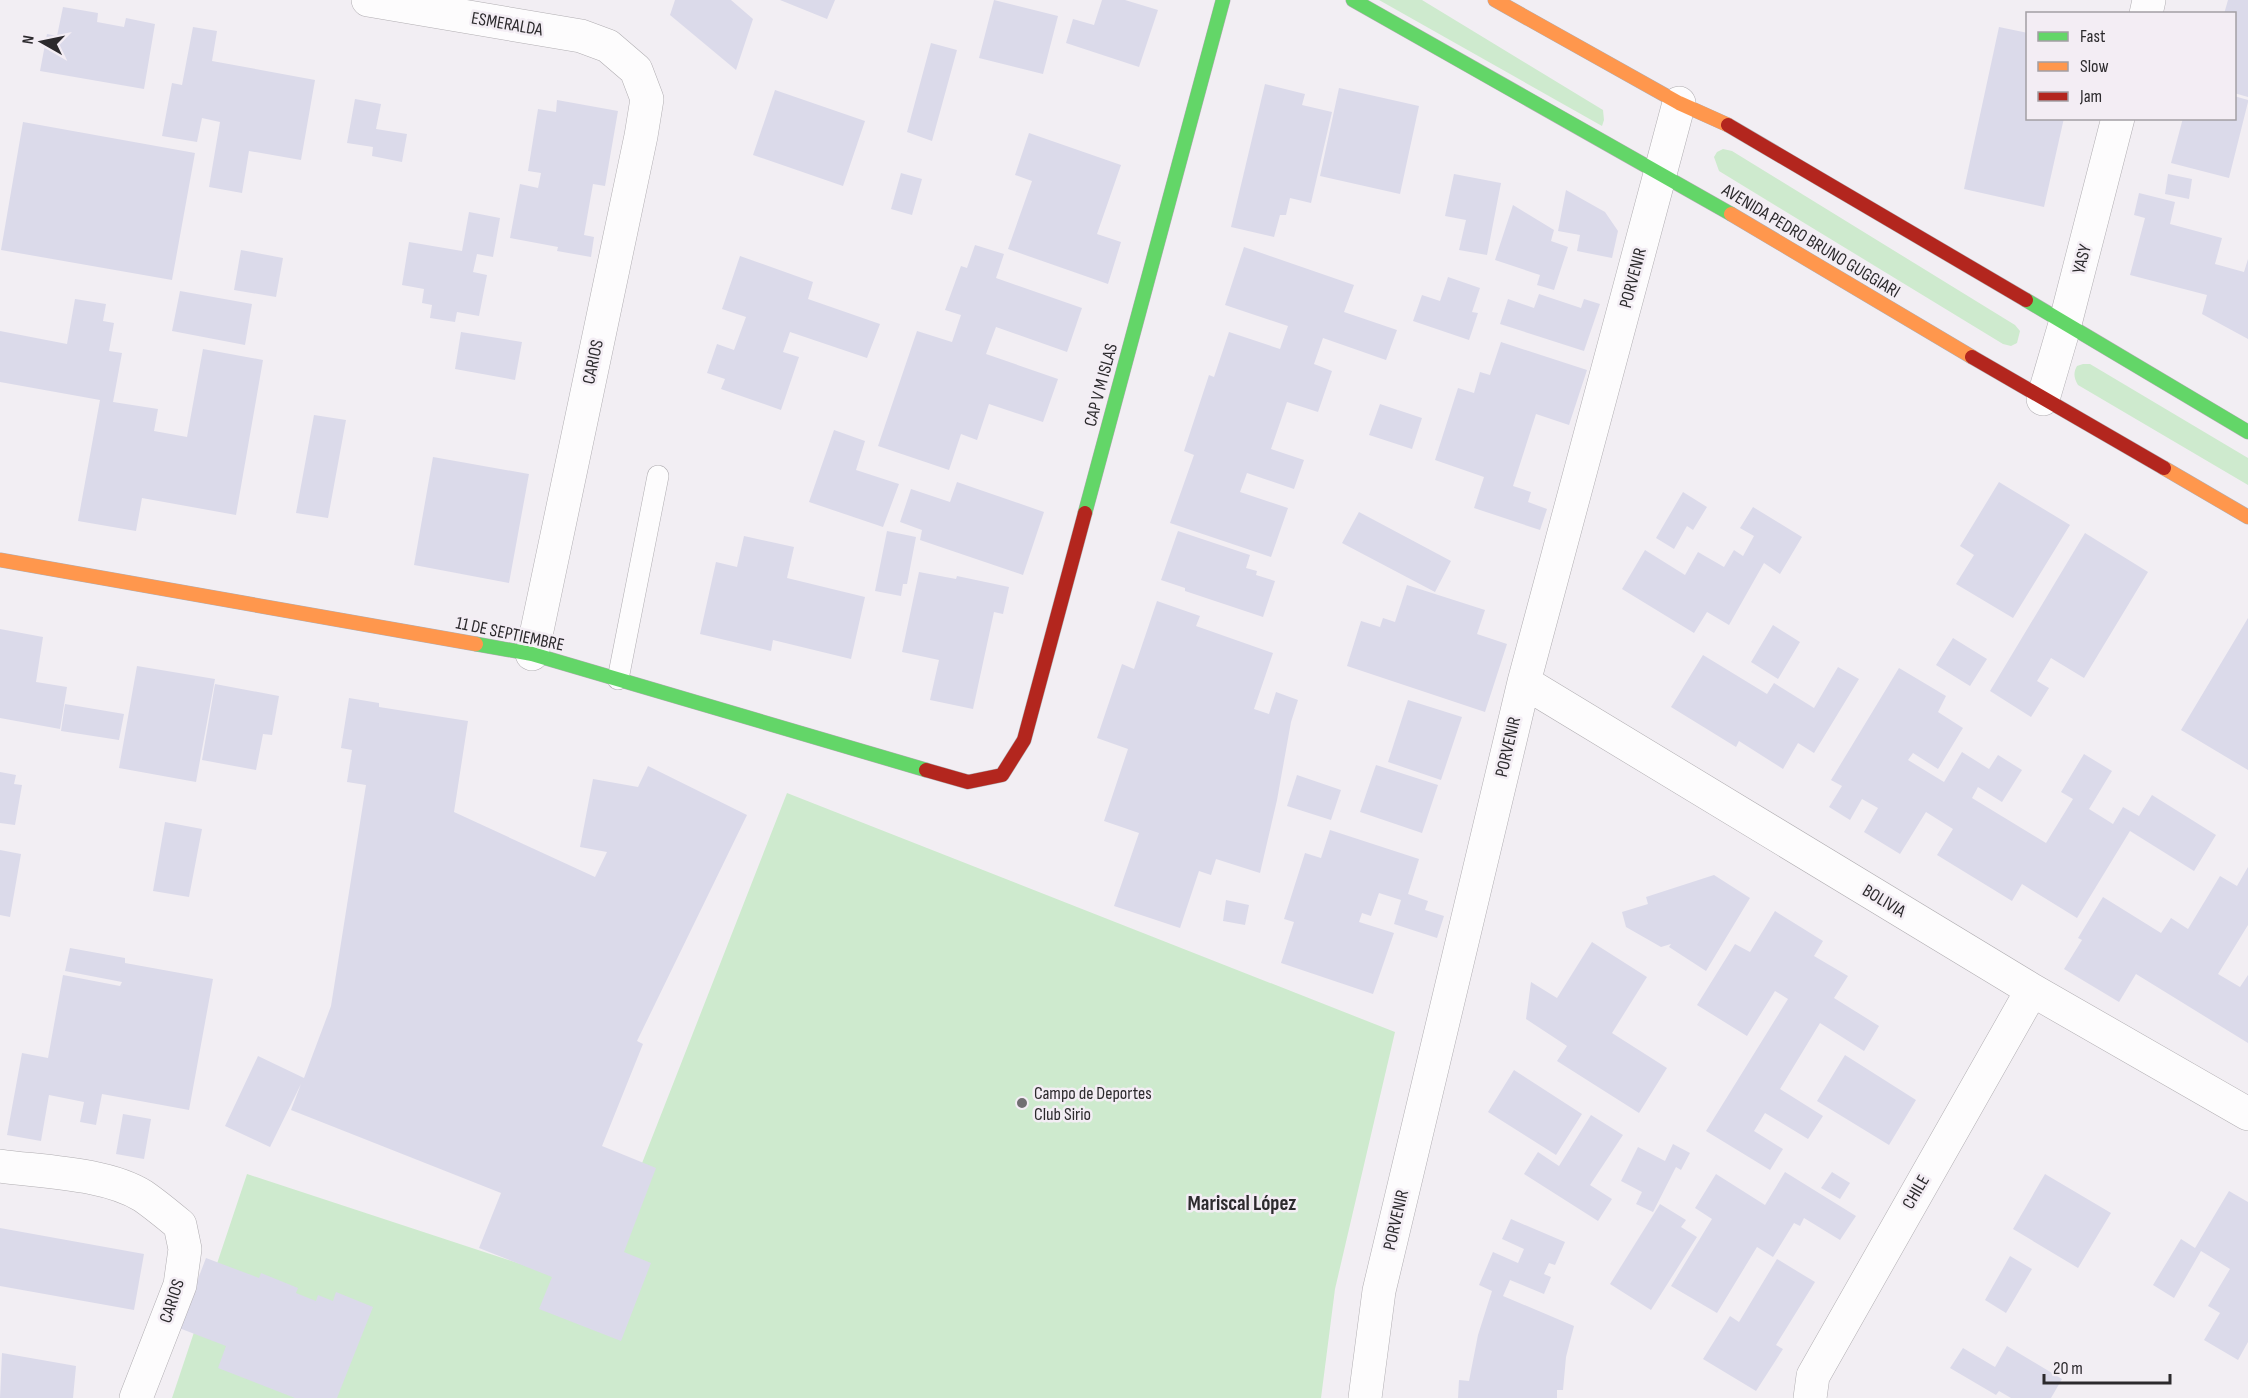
<svg xmlns="http://www.w3.org/2000/svg" width="2248" height="1398" font-family="'Sofia Sans Condensed',sans-serif">
	<style>
		.green { fill: #ceeace }
		.building { fill: #dbdaea }
		.lines { fill: none; stroke-linecap: round; stroke-linejoin: round }
		.lane-casing { stroke: #b1aeb2; stroke-width: 22 }
		.street-casing { stroke: #b1aeb2; stroke-width: 34 }
		.fast-casing { stroke: #b1aeb2; stroke-width: 15 }
		.slow-casing { stroke: #b1aeb2; stroke-width: 15 }
		.jam-casing { stroke: #b1aeb2; stroke-width: 15 }
		.lane { stroke: #fdfcfd; stroke-width: 21 }
		.street { stroke: #fdfcfd; stroke-width: 33 }
		.fast { stroke: #63d668; stroke-width: 14 }
		.slow { stroke: #ff974d; stroke-width: 14 }
		.jam { stroke: #b3261e; stroke-width: 14 }
		.poi-dot { fill: #716f72; stroke: #f3edf4; stroke-width: 2 }
		.labels { text-anchor: middle; dominant-baseline: central; stroke-width: 5; stroke-linejoin: round; paint-order: stroke }
		.street-label { font-size: 18px; fill: #2c2a2d; stroke: #f3edf4 }
		.poi-label { font-size: 18px; fill: #2c2a2d; stroke: #f3edf4; text-anchor: start }
		.quarter-label { font-size: 21px; font-weight: bold; fill: #2c2a2d; stroke: #f3edf4 }
	</style>
	<rect width="100%" height="100%" fill="#f2eef3"/>
	<!-- green -->
	<path class="green" d="M 1379,0 L 1422,0 L 1603,110 L 1604,120 L 1602,126 Z
		M 1723,149 L 1732,151 L 2015,325 L 2020,331 L 2017,343 L 2011,346 L 2003,344 L 1719,171 L 1714,157 L 1717,152 Z
		M 2083,364 L 2090,364 L 2248,458 L 2248,485 L 2078,385 C 2074,378 2073,373 2077,366 Z
		M 787,793 L 1395,1032 L 1335,1289 L 1321,1398 L 172,1398 L 247,1174 L 536,1269 L 608,1250 Z"/>
	<!-- building -->
	<path class="building" d="M 675,0 L 731,0 L 753,19 L 736,70 L 670,15 Z
		M 780,0 L 835,0 L 827,19 Z
		M 994,0 L 1058,16 L 1043,74 L 979,58 Z
		M 1102,0 L 1125,0 L 1158,10 L 1139,67 L 1066,43 L 1073,19 L 1094,25 Z
		M 2228,0 L 2248,0 L 2248,97 L 2234,93 L 2234,14 L 2224,14 Z
		M 63,7 L 98,13 L 97,22 L 124,27 L 126,18 L 155,24 L 144,89 L 40,71 L 47,34 L 57,36 Z
		M 193,27 L 217,31 L 212,61 L 315,80 L 301,160 L 249,151 L 242,193 L 209,187 L 220,122 L 202,118 L 197,142 L 162,136 L 172,83 L 182,85 Z
		M 1999,27 L 2028,33 L 2028,118 L 2064,118 L 2044,207 L 1964,189 Z
		M 931,43 L 957,50 L 932,141 L 907,132 Z
		M 1265,84 L 1305,94 L 1302,105 L 1332,112 L 1311,203 L 1290,198 L 1286,215 L 1280,215 L 1274,237 L 1231,227 Z
		M 1339,88 L 1419,106 L 1400,194 L 1320,176 Z
		M 775,90 L 865,121 L 843,186 L 753,155 Z
		M 2234,96 L 2248,100 L 2248,102 L 2229,178 L 2171,163 L 2183,118 L 2234,118 Z
		M 355,99 L 381,104 L 376,129 L 407,134 L 402,162 L 372,156 L 373,147 L 347,143 Z
		M 557,100 L 618,111 L 605,186 L 593,184 L 584,235 L 594,237 L 591,257 L 557,251 L 558,247 L 510,238 L 520,184 L 538,188 L 541,173 L 528,171 L 538,109 L 556,112 Z
		M 23,122 L 195,153 L 172,280 L 1,250 Z
		M 1029,133 L 1121,165 L 1097,234 L 1121,242 L 1108,284 L 1008,249 L 1032,181 L 1015,175 Z
		M 901,173 L 922,179 L 912,215 L 891,209 Z
		M 1454,174 L 1501,183 L 1487,255 L 1459,250 L 1466,220 L 1445,216 Z
		M 2168,174 L 2192,179 L 2189,199 L 2165,194 Z
		M 1566,190 L 1605,212 L 1618,231 L 1612,258 L 1577,251 L 1580,235 L 1558,231 Z
		M 2139,193 L 2175,202 L 2170,224 L 2222,238 L 2215,264 L 2244,272 L 2248,259 L 2248,339 L 2202,314 L 2207,295 L 2130,275 L 2145,218 L 2134,215 Z
		M 1513,205 L 1554,230 L 1551,241 L 1568,247 L 1554,290 L 1537,285 L 1540,275 L 1495,260 Z
		M 469,212 L 500,218 L 493,257 L 477,254 L 473,272 L 487,275 L 479,316 L 457,312 L 455,322 L 430,318 L 432,305 L 422,303 L 424,289 L 402,285 L 409,242 L 462,251 Z
		M 975,245 L 1004,254 L 996,278 L 1082,308 L 1067,352 L 996,327 L 986,354 L 1058,379 L 1043,422 L 989,404 L 977,440 L 961,434 L 949,470 L 878,446 L 917,331 L 952,342 L 961,315 L 945,310 L 961,266 L 967,268 Z
		M 1244,247 L 1354,285 L 1344,312 L 1397,330 L 1386,360 L 1323,338 L 1314,364 L 1332,371 L 1318,412 L 1287,402 L 1271,449 L 1304,460 L 1294,489 L 1247,473 L 1240,492 L 1288,508 L 1271,557 L 1170,523 L 1194,455 L 1184,451 L 1209,375 L 1214,377 L 1229,332 L 1280,349 L 1288,326 L 1225,305 Z
		M 241,250 L 283,258 L 276,297 L 234,290 Z
		M 740,256 L 813,282 L 808,299 L 880,324 L 867,358 L 790,332 L 783,352 L 799,357 L 781,410 L 721,389 L 725,379 L 707,373 L 717,344 L 734,350 L 746,317 L 722,309 Z
		M 1448,277 L 1480,288 L 1472,312 L 1478,313 L 1469,340 L 1413,321 L 1422,295 L 1440,301 Z
		M 180,291 L 252,304 L 245,345 L 172,331 Z
		M 1539,294 L 1581,308 L 1584,299 L 1600,304 L 1584,351 L 1500,324 L 1508,299 L 1534,308 Z
		M 75,299 L 106,304 L 103,321 L 114,323 L 109,351 L 122,353 L 113,402 L 158,409 L 154,431 L 187,437 L 203,349 L 263,360 L 236,515 L 142,498 L 136,531 L 78,521 L 100,400 L 0,382 L 0,331 L 67,344 Z
		M 461,332 L 522,342 L 515,380 L 455,369 Z
		M 1501,342 L 1587,370 L 1569,425 L 1536,414 L 1513,486 L 1531,492 L 1528,502 L 1547,509 L 1540,530 L 1474,508 L 1484,477 L 1435,460 L 1458,388 L 1474,393 L 1480,372 L 1490,375 Z
		M 1380,404 L 1422,418 L 1412,449 L 1369,435 Z
		M 314,415 L 346,420 L 328,518 L 296,513 Z
		M 834,430 L 865,441 L 856,470 L 899,484 L 883,527 L 809,502 Z
		M 433,457 L 529,474 L 509,583 L 414,565 Z
		M 957,482 L 1044,512 L 1023,575 L 920,540 L 922,530 L 900,522 L 911,489 L 950,502 Z
		M 1999,482 L 2070,525 L 2013,618 L 1956,584 L 1974,555 L 1960,546 Z
		M 1683,492 L 1707,507 L 1693,530 L 1687,526 L 1674,549 L 1656,538 Z
		M 1753,507 L 1802,537 L 1780,574 L 1764,563 L 1729,625 L 1707,612 L 1694,633 L 1622,589 L 1645,550 L 1685,575 L 1698,552 L 1724,567 L 1734,550 L 1743,556 L 1754,536 L 1740,528 Z
		M 1359,512 L 1451,561 L 1435,592 L 1342,543 Z
		M 887,531 L 916,537 L 907,584 L 903,584 L 901,596 L 875,591 Z
		M 1178,531 L 1250,555 L 1246,568 L 1257,571 L 1256,575 L 1275,581 L 1263,617 L 1185,591 L 1185,588 L 1161,580 Z
		M 2085,533 L 2148,572 L 2084,678 L 2051,658 L 2037,681 L 2049,688 L 2031,717 L 1990,691 Z
		M 744,536 L 794,547 L 787,578 L 865,597 L 851,659 L 773,640 L 771,651 L 700,634 L 716,562 L 737,567 Z
		M 919,572 L 956,579 L 957,576 L 1009,587 L 1003,614 L 994,612 L 973,709 L 930,700 L 939,660 L 902,652 Z
		M 1407,585 L 1485,610 L 1477,634 L 1507,644 L 1485,712 L 1347,666 L 1361,621 L 1380,627 L 1383,618 L 1395,622 Z
		M 1157,601 L 1200,616 L 1196,626 L 1273,653 L 1254,709 L 1269,714 L 1276,692 L 1298,700 L 1291,722 L 1277,800 L 1260,873 L 1216,859 L 1211,875 L 1199,871 L 1180,928 L 1114,906 L 1139,833 L 1104,821 L 1128,749 L 1097,738 L 1122,664 L 1134,669 Z
		M 2248,618 L 2248,770 L 2181,730 Z
		M 1773,625 L 1800,642 L 1778,679 L 1751,662 Z
		M 0,629 L 43,637 L 36,682 L 67,687 L 60,729 L 0,718 Z
		M 1953,638 L 1987,659 L 1970,686 L 1936,665 Z
		M 1703,655 L 1767,694 L 1774,683 L 1814,708 L 1838,667 L 1859,679 L 1814,753 L 1798,743 L 1783,769 L 1739,741 L 1736,747 L 1671,707 Z
		M 137,666 L 215,679 L 196,782 L 119,768 Z
		M 1899,668 L 1946,696 L 1938,712 L 1963,728 L 1938,769 L 1913,753 L 1908,760 L 1944,782 L 1962,752 L 1989,769 L 1998,755 L 2022,770 L 2002,802 L 1978,787 L 1972,798 L 2046,843 L 2073,799 L 2061,792 L 2084,754 L 2112,771 L 2089,809 L 2113,824 L 2123,807 L 2139,816 L 2152,795 L 2216,835 L 2194,871 L 2130,831 L 2077,918 L 2022,884 L 2012,901 L 1937,855 L 1953,829 L 1926,812 L 1900,854 L 1864,832 L 1878,808 L 1862,799 L 1850,820 L 1829,807 L 1842,786 L 1831,780 Z
		M 215,684 L 279,696 L 272,735 L 263,734 L 256,770 L 202,760 Z
		M 349,698 L 379,703 L 379,707 L 468,721 L 454,812 L 595,877 L 607,852 L 580,847 L 593,779 L 638,787 L 648,766 L 747,815 L 637,1041 L 643,1044 L 602,1146 L 656,1168 L 624,1252 L 651,1263 L 621,1341 L 539,1309 L 552,1277 L 479,1248 L 501,1193 L 291,1110 L 301,1084 L 270,1147 L 225,1126 L 258,1056 L 304,1078 L 331,1006 L 366,785 L 347,782 L 352,750 L 341,748 Z
		M 1408,700 L 1462,717 L 1441,780 L 1388,762 Z
		M 65,704 L 124,714 L 119,740 L 61,731 Z
		M 1376,765 L 1438,785 L 1422,833 L 1360,812 Z
		M 0,772 L 16,775 L 14,784 L 22,785 L 15,825 L 0,823 Z
		M 1297,775 L 1341,790 L 1331,820 L 1287,806 Z
		M 165,822 L 202,829 L 189,897 L 153,891 Z
		M 1330,830 L 1419,859 L 1408,894 L 1428,901 L 1425,910 L 1444,916 L 1437,938 L 1394,924 L 1401,900 L 1379,893 L 1371,916 L 1362,913 L 1359,922 L 1394,933 L 1373,994 L 1281,963 L 1294,922 L 1284,919 L 1305,853 L 1321,858 Z
		M 0,850 L 21,854 L 10,917 L 0,915 Z
		M 2248,867 L 2248,925 L 2218,974 L 2240,987 L 2248,975 L 2248,1043 L 2136,974 L 2119,1002 L 2064,969 L 2082,940 L 2078,938 L 2103,897 L 2161,933 L 2171,918 L 2188,929 L 2220,876 L 2237,886 Z
		M 1714,875 L 1750,898 L 1706,971 L 1669,947 L 1671,944 L 1661,947 L 1626,927 L 1622,912 L 1648,904 L 1646,897 Z
		M 1226,900 L 1249,905 L 1245,925 L 1223,921 Z
		M 1775,911 L 1823,941 L 1814,956 L 1848,976 L 1834,998 L 1879,1026 L 1864,1051 L 1820,1023 L 1780,1089 L 1823,1116 L 1808,1139 L 1765,1113 L 1754,1131 L 1783,1149 L 1770,1170 L 1706,1131 L 1788,999 L 1775,991 L 1747,1036 L 1697,1005 L 1735,944 L 1750,952 Z
		M 1592,942 L 1647,977 L 1612,1033 L 1667,1068 L 1639,1113 L 1557,1061 L 1567,1046 L 1526,1019 L 1531,982 L 1557,998 Z
		M 70,948 L 125,958 L 125,963 L 213,979 L 189,1110 L 102,1094 L 96,1125 L 80,1122 L 84,1102 L 49,1095 L 41,1141 L 7,1135 L 22,1053 L 48,1058 L 63,975 L 120,986 L 122,982 L 65,971 Z
		M 1845,1055 L 1916,1100 L 1889,1145 L 1817,1101 Z
		M 1514,1070 L 1582,1114 L 1556,1155 L 1488,1112 Z
		M 123,1114 L 151,1119 L 144,1159 L 116,1154 Z
		M 1591,1115 L 1623,1135 L 1590,1185 L 1612,1199 L 1598,1221 L 1524,1174 L 1538,1152 L 1559,1166 Z
		M 1673,1144 L 1690,1153 L 1681,1170 L 1676,1167 L 1653,1212 L 1636,1204 L 1642,1192 L 1621,1181 L 1638,1147 L 1665,1161 Z
		M 1785,1172 L 1856,1216 L 1840,1240 L 1804,1218 L 1800,1226 L 1794,1223 L 1773,1257 L 1757,1247 L 1717,1313 L 1671,1286 L 1712,1219 L 1695,1208 L 1716,1174 L 1765,1205 Z
		M 1832,1172 L 1850,1183 L 1840,1199 L 1821,1188 Z
		M 2045,1174 L 2111,1213 L 2078,1268 L 2013,1229 Z
		M 2229,1191 L 2248,1202 L 2248,1342 L 2238,1360 L 2204,1340 L 2220,1313 L 2208,1306 L 2230,1269 L 2201,1251 L 2174,1298 L 2153,1285 L 2181,1239 L 2195,1248 Z
		M 1660,1204 L 1686,1220 L 1681,1227 L 1697,1237 L 1651,1310 L 1610,1284 Z
		M 1511,1219 L 1565,1242 L 1555,1265 L 1549,1263 L 1544,1274 L 1551,1277 L 1544,1294 L 1510,1280 L 1503,1296 L 1574,1326 L 1566,1357 L 1563,1390 L 1557,1390 L 1557,1398 L 1458,1398 L 1459,1380 L 1469,1381 L 1478,1335 L 1492,1291 L 1479,1285 L 1493,1252 L 1518,1263 L 1524,1249 L 1502,1239 Z
		M 0,1228 L 144,1254 L 134,1310 L 0,1286 Z
		M 2010,1256 L 2032,1269 L 2006,1313 L 1985,1300 Z
		M 206,1258 L 259,1278 L 261,1273 L 298,1288 L 296,1293 L 316,1301 L 318,1295 L 333,1301 L 336,1292 L 373,1307 L 337,1398 L 295,1398 L 218,1368 L 226,1346 L 179,1328 Z
		M 1777,1259 L 1815,1282 L 1776,1345 L 1783,1349 L 1756,1391 L 1703,1359 L 1730,1316 L 1739,1322 Z
		M 2007,1346 L 2062,1379 L 2051,1398 L 2011,1398 L 1999,1391 L 1996,1395 L 1950,1368 L 1963,1348 L 1995,1367 Z
		M 2,1353 L 76,1366 L 73,1398 L 0,1398 Z"/>
	<g class="lines">
		<!-- lane casing -->
		<g class="lane-casing">
			<path id="lane" d="M 618,679 L 658,476"/>
		</g>
		<!-- street casing -->
		<g class="street-casing">
			<path id="street" d="M 368,0 L 581,36 L 608,46 L 636,70 L 647,99 L 641,136 L 532,654
				M 2146,14 L 2149,0
				M 2043,399 L 2065,324 L 2118,118
				M 1524,682 L 2032,990 L 2248,1114
				M 0,1166 C 44,1172 106,1173 143,1196 C 156,1205 168,1215 180,1225 L 185,1249 L 180,1285 L 136,1398
				M 1365,1398 L 1379,1291 L 1524,682 L 1679,103
				M 1810,1398 L 1813,1376 L 2032,990"/>
		</g>
		<!-- fast casing -->
		<g class="fast-casing">
			<path id="fast" d="M 1353,0 L 1731,214
				M 2026,300 L 2248,432
				M 1085,513 L 1223,0
				M 476,644 L 532,654 L 926,770"/>
		</g>
		<!-- slow casing -->
		<g class="slow-casing">
			<path id="slow" d="M 1495,0 L 1679,103 L 1728,125
				M 1731,214 L 1972,357
				M 2164,468 L 2248,517
				M 0,560 L 476,644"/>
		</g>
		<!-- jam casing -->
		<g class="jam-casing">
			<path id="jam" d="M 1728,125 L 2026,300
				M 1972,357 L 2164,468
				M 926,770 L 968,782 L 1002,775 L 1024,740 L 1085,513"/>
		</g>
		<!-- lane -->
		<use href="#lane" class="lane"/>
		<!-- street -->
		<use href="#street" class="street"/>
		<!-- fast -->
		<use href="#fast" class="fast"/>
		<!-- slow -->
		<use href="#slow" class="slow"/>
		<!-- jam -->
		<use href="#jam" class="jam"/>
	</g>
	<!-- markers -->
	<circle class="poi-dot" cx="1022" cy="1103" r="6"/>
	<g class="labels">
		<!-- street labels -->
		<g class="street-label">
			<text transform="translate(507 24) rotate(10)">ESMERALDA</text>
			<text transform="translate(1811 241) rotate(31)">AVENIDA PEDRO BRUNO GUGGIARI</text>
			<text transform="translate(2082 259) rotate(-75)">YASY</text>
			<text transform="translate(1633 278) rotate(-75)">PORVENIR</text>
			<text transform="translate(593 362) rotate(-78)">CARIOS</text>
			<text transform="translate(1101 385) rotate(-75)">CAP V M ISLAS</text>
			<text transform="translate(510 634) rotate(12)">11 DE SEPTIEMBRE</text>
			<text transform="translate(1508 747) rotate(-77)">PORVENIR</text>
			<text transform="translate(1884 901) rotate(31)">BOLIVIA</text>
			<text transform="translate(1916 1192) rotate(-60)">CHILE</text>
			<text transform="translate(1396 1220) rotate(-77)">PORVENIR</text>
			<text transform="translate(172 1301) rotate(-72)">CARIOS</text>
		</g>
		<!-- poi labels -->
		<g class="poi-label">
			<text x="1034" y="1093">Campo de Deportes<tspan x="1034" dy="21">Club Sirio</tspan></text>
		</g>
		<!-- quarter labels -->
		<g class="quarter-label">
			<text x="1242" y="1203">Mariscal López</text>
		</g>
	</g>
	<!-- legend -->
	<rect x="2026" y="12" width="210" height="108" fill="#f3edf4" stroke="#a39fa4" stroke-width="1.5"/>
	<rect x="2038" y="32" width="30" height="9" fill="#63d668" stroke="#a39fa4" stroke-width="1.5"/>
	<text x="2080" y="42" font-size="18" fill="#2c2a2d">Fast</text>
	<rect x="2038" y="62" width="30" height="9" fill="#ff974d" stroke="#a39fa4" stroke-width="1.5"/>
	<text x="2080" y="72" font-size="18" fill="#2c2a2d">Slow</text>
	<rect x="2038" y="92" width="30" height="9" fill="#b3261e" stroke="#a39fa4" stroke-width="1.5"/>
	<text x="2080" y="102" font-size="18" fill="#2c2a2d">Jam</text>
	<!-- north arrow -->
	<g transform="translate(42 42) rotate(279)" stroke="#f3edf4" stroke-width="4.5" paint-order="stroke">
	<path d="M0-4.5L10 22L0 15L-10 22Z" fill="#2c2a2d"/>
	<text y="-9" font-size="16" font-weight="bold" text-anchor="middle" fill="#2c2a2d">N</text>
	</g>
	<!-- scale -->
	<path d="M2044 1374v9h126v-9" fill="none" stroke="#2c2a2d" stroke-width="3"/>
	<text x="2053" y="1374" font-size="18" fill="#2c2a2d" stroke="#f3edf4" stroke-width="4.5" paint-order="stroke">20 m</text>
</svg>
